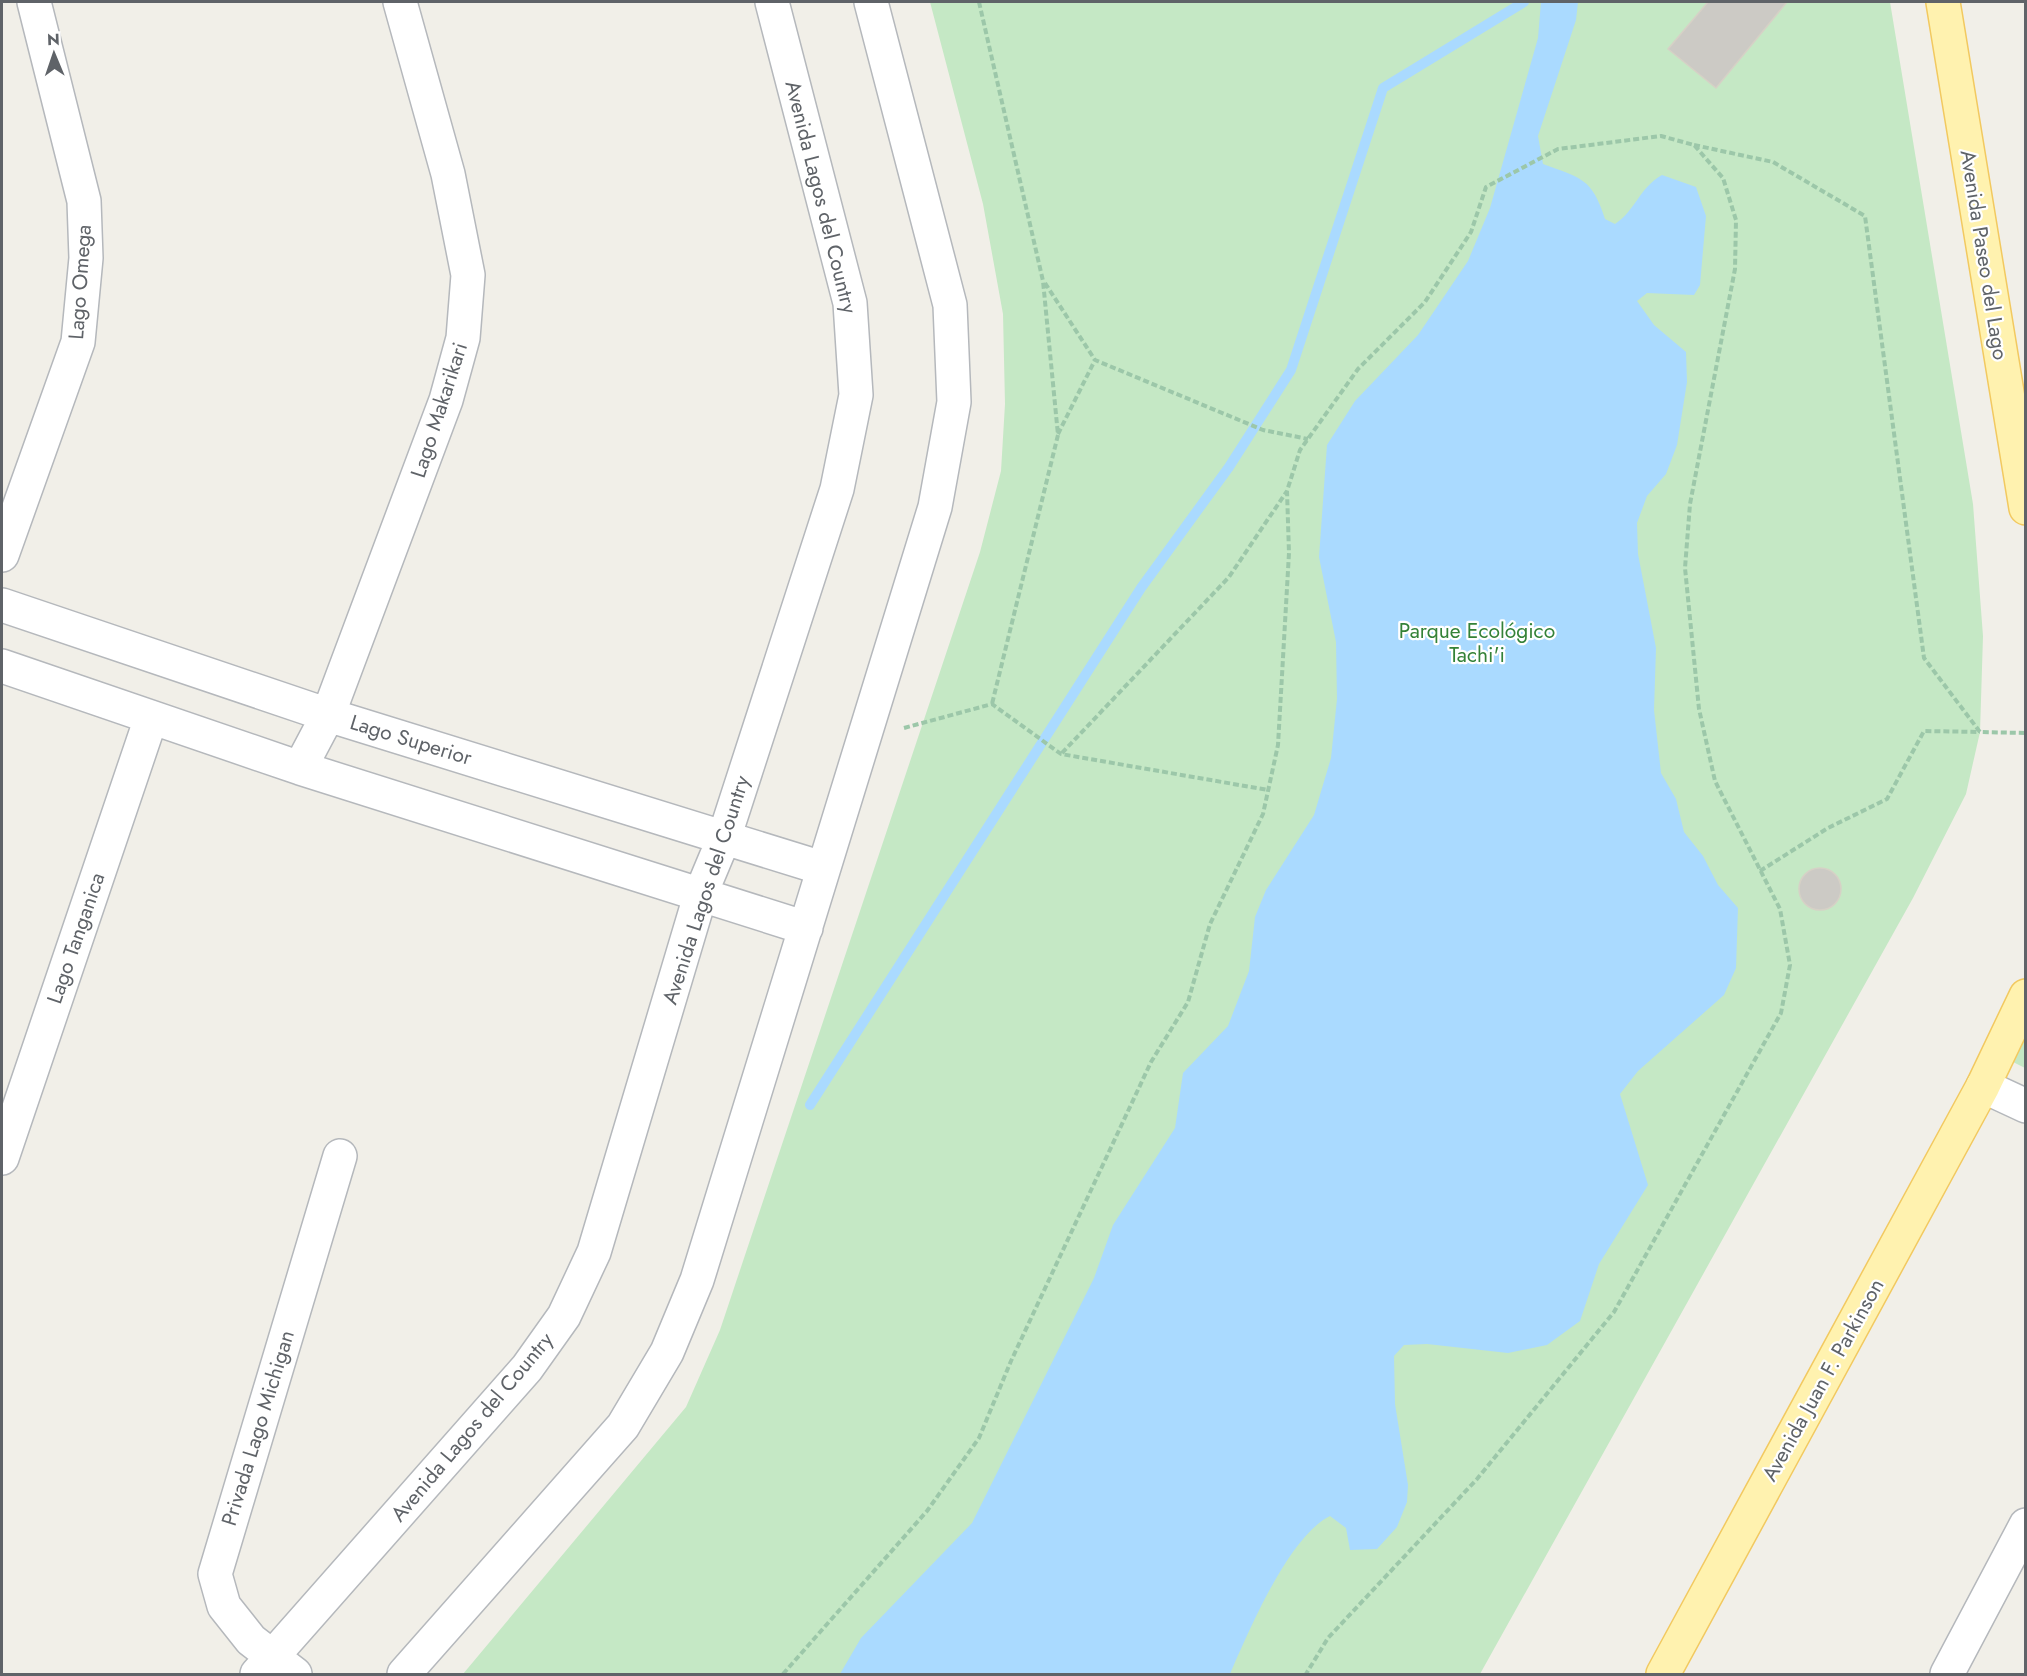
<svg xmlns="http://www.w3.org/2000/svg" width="2027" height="1676" font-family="Jost,sans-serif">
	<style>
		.green { fill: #c5e8c5 }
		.water { fill: #aadaff }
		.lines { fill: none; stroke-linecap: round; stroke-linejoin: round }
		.stream { stroke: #aadaff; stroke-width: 10 }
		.building { fill: #cccac5; stroke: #d6d1c6; stroke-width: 1.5 }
		.minor-casing { stroke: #b5b8bc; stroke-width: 36 }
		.major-casing { stroke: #f2c960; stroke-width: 36 }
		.path { stroke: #9cc7a9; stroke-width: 4; stroke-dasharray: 6 3; stroke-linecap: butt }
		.minor { stroke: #fff; stroke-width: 33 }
		.major { stroke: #fff2af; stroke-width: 33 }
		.labels { text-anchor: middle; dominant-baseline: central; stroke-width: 4.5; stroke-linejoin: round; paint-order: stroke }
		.street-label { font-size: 21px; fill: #5f6368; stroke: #fff }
		.park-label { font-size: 21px; fill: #348238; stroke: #fff }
	</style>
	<rect width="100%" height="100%" fill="#f1efe8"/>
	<!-- green -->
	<path class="green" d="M 930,2 L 1890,2 L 1973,504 L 1983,636 L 1980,732 L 1966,794 L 1913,898 L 1480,1674 L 463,1674 L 686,1407 L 720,1330 L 980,552 L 1001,471 L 1005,404 L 1003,314 L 983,204 Z
		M 2025,1026 L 2025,1068 L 2007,1059 Z"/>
	<!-- water -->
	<path class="water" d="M 1541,2 L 1578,2 L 1576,20 L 1538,136 L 1543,164 C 1581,178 1592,178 1605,219 L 1615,224 C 1636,210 1639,188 1662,175 L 1696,187 L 1706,216 L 1700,285 L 1694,295 L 1647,293 L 1637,301 L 1654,325 L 1686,352 L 1687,382 L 1677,445 L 1666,474 L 1647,496 L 1637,523 L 1638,554 L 1656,648 L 1654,710 L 1661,773 L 1676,799 L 1684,832 L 1703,856 L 1718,885 L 1738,908 L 1736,968 L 1724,995 L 1638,1071 L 1620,1094 L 1648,1185 L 1599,1264 L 1580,1321 L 1547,1345 L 1508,1353 L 1427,1344 L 1404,1345 L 1394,1356 L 1395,1404 L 1408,1485 L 1407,1502 L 1397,1527 L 1377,1549 L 1350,1550 L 1346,1528 L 1330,1516 C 1288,1537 1249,1631 1230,1674 L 840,1674 L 861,1638 L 972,1523 L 1094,1278 L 1113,1225 L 1175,1128 L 1183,1073 L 1228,1026 L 1249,971 L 1255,917 L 1266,890 L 1314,815 L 1331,758 L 1337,699 L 1336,642 L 1319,557 L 1327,445 L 1355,401 L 1418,335 L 1468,261 L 1490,208 L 1538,38 Z"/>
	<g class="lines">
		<!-- stream -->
		<path class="stream" d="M 810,1105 L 1141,588 L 1229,467 L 1291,370 L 1383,88 L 1524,2"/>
	</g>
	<!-- building -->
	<path class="building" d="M 1708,2 L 1787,2 L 1716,88 L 1668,49 Z
		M1799 889a21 21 0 1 1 42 0a21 21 0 1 1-42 0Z"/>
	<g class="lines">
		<!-- minor casing -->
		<g class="minor-casing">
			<path id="minor" d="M 2,555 L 78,342 L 86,258 L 84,201 L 34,2
				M 2,605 L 328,715 L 822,868
				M 2,666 L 300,768 L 806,928
				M 300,768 L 328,715 L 446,400 L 463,338 L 468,275 L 448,174 L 400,2
				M 1983,1086 L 2026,1106
				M 2,1158 L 151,718
				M 257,1674 L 527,1368 L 564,1316 L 594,1252 L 701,893 L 724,838 L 837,489 L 856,395 L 850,303 L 772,2
				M 295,1674 L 251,1640 L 224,1606 L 215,1574 L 340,1156
				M 404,1674 L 623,1426 L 667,1352 L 697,1280 L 935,507 L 954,402 L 950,305 L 871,2
				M 1947,1674 L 2026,1525"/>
		</g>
		<!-- major casing -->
		<g class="major-casing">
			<path id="major" d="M 1943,2 L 2026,508
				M 1663,1674 L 1983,1086 L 2026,996"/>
		</g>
		<!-- path -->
		<path class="path" d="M 979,2 L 1043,281 L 1058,435 L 992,704
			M 1694,145 L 1773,162 L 1865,216 L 1924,658 L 1980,732 L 2026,733
			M 1045,283 L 1095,360
			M 1058,434 L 1095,360 L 1263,430 L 1308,439
			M 904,728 L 992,704 L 1061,754 L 1268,790
			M 1062,753 L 1229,577 L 1287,491
			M 1760,871 L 1828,828 L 1887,799 L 1924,731 L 1980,732
			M 783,1674 L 927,1511 L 979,1438 L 1011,1361 L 1151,1062 L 1188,1002 L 1210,924 L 1263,814 L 1278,745 L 1289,553 L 1287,491 L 1300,450 L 1358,369 L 1425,302 L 1471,232 L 1486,187 L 1558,149 L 1661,136 L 1694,145 L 1723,178 L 1736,220 L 1735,269 L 1690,504 L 1685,568 L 1699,709 L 1715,781 L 1780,909 L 1790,965 L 1781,1013 L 1614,1312 L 1477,1479 L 1328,1638 L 1306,1674"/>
		<!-- minor -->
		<use href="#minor" class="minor"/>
		<!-- major -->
		<use href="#major" class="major"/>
	</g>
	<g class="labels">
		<!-- street labels -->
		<g class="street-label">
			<text transform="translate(821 197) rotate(76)">Avenida Lagos del Country</text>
			<text transform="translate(1984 255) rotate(81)">Avenida Paseo del Lago</text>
			<text transform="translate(80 282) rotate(-86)">Lago Omega</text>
			<text transform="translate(439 410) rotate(-72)">Lago Makarikari</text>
			<text transform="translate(411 740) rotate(17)">Lago Superior</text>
			<text transform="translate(706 890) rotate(-72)">Avenida Lagos del Country</text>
			<text transform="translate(76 938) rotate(-71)">Lago Tanganica</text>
			<text transform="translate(1823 1380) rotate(-61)">Avenida Juan F. Parkinson</text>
			<text transform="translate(472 1427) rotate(-50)">Avenida Lagos del Country</text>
			<text transform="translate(258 1428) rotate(-73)">Privada Lago Michigan</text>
		</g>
		<!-- park labels -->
		<g class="park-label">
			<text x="1477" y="631">Parque Ecológico<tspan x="1477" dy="24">Tachi'i</tspan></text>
		</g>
	</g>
	<!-- border -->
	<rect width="2027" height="1676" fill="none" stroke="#5f6368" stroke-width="6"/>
	<!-- north arrow -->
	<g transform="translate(54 54) rotate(358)" stroke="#ffffff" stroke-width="4.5" paint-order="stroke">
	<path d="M0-4.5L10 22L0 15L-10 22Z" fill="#5f6368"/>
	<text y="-9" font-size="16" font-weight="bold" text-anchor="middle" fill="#5f6368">N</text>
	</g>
</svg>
